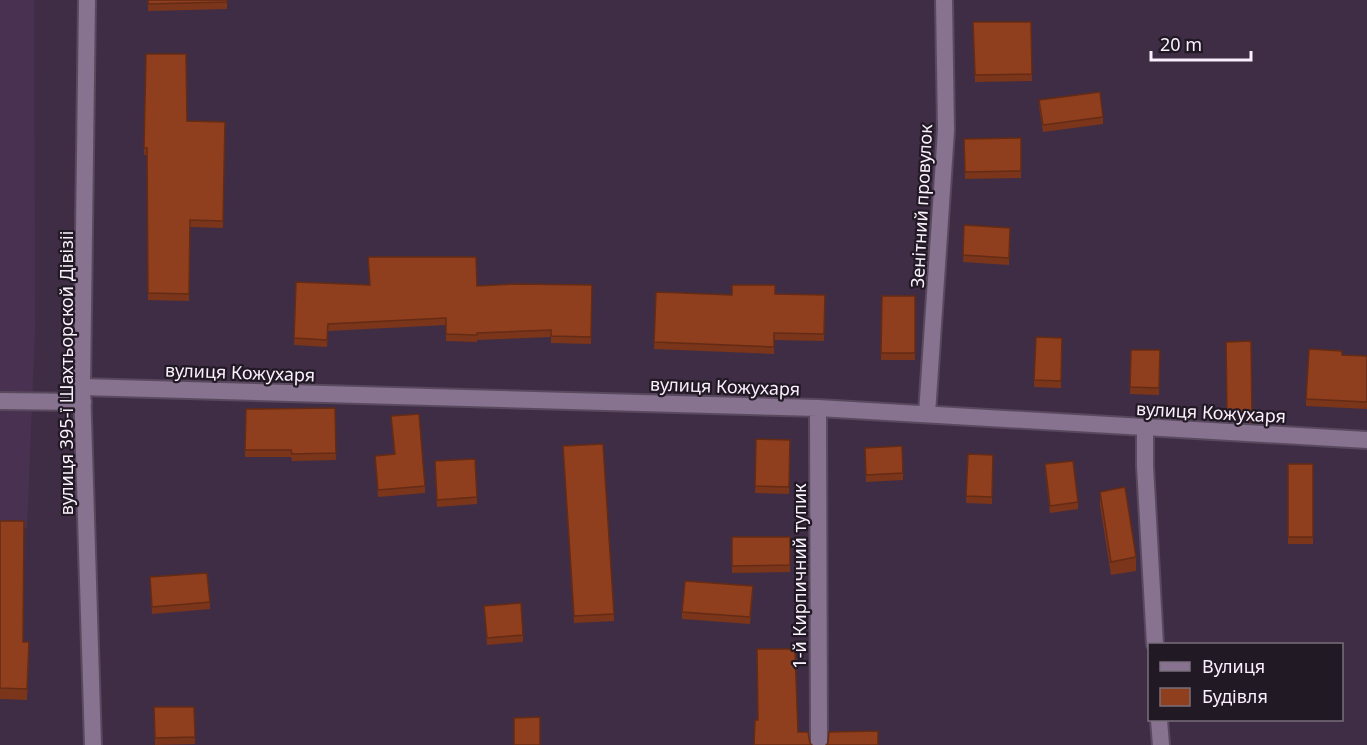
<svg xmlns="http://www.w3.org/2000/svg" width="1367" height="745" font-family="'Noto Sans',sans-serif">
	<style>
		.built { fill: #493251 }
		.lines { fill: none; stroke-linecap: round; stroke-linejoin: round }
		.service-casing { stroke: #59495e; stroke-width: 20 }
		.minor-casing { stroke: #59495e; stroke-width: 20 }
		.tertiary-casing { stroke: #59495e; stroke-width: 20 }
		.service { stroke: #87728f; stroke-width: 16 }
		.minor { stroke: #87728f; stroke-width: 16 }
		.tertiary { stroke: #87728f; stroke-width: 16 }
		.wall { fill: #7b351a }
		.building { fill: #8f3e1e; stroke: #642b15; stroke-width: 1.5 }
		.labels { text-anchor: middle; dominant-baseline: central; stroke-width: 4.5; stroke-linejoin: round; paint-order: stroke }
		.street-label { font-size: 18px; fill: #faf0fd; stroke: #211924 }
	</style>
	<rect width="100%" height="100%" fill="#3f2d46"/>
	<!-- built -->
	<path class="built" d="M 0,0 L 34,0 L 35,328 L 27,528 L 0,530 Z"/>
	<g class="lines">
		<!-- service casing -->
		<g class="service-casing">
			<path id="service" d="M 0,401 L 83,402
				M 1145,427 L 1145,466 L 1155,644
				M 1159,720 L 1161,745"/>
		</g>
		<!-- minor casing -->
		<g class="minor-casing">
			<path id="minor" d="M 82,387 L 818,408 L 1367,440
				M 818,408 L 819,745
				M 927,414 L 946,130 L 944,0"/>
		</g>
		<!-- tertiary casing -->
		<g class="tertiary-casing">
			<path id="tertiary" d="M 87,0 L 82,387 L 93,745"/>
		</g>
		<!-- service -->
		<use href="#service" class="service"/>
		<!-- minor -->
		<use href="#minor" class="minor"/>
		<!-- tertiary -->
		<use href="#tertiary" class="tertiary"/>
	</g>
	<!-- wall -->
	<path class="wall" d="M 148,0 L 227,0 L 227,9 L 148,11 Z
		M 973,22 L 1031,22 L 1032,81 L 975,82 Z
		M 146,54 L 187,121 L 225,122 L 223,228 L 190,227 L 189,301 L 148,300 L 147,155 L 144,155 Z
		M 1039,100 L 1103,117 L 1103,124 L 1043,132 L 1039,107 Z
		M 1021,138 L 1021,178 L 965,179 L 964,139 Z
		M 964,225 L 1010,228 L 1009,265 L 963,262 Z
		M 296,282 L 369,285 L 477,286 L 592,285 L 591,344 L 551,343 L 551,337 L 477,340 L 477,342 L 446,341 L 446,325 L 328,331 L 327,347 L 294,345 Z
		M 656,292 L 732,295 L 775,294 L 825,295 L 824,341 L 774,340 L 774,354 L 654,349 Z
		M 882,296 L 915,296 L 915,360 L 881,360 Z
		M 1062,338 L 1061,388 L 1034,387 L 1034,380 Z
		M 1251,341 L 1252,423 L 1227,421 L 1226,342 Z
		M 1131,350 L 1160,350 L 1159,395 L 1130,394 Z
		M 1342,355 L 1367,356 L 1367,409 L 1306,406 L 1306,399 Z
		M 335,408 L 336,460 L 292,461 L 291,457 L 245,457 L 246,409 Z
		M 391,416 L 425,486 L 425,493 L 378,497 L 375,456 L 394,454 Z
		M 756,439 L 790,440 L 789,494 L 755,493 Z
		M 563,446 L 614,614 L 614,621 L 574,623 Z
		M 865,448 L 903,473 L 903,480 L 866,482 Z
		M 968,454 L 993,455 L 992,504 L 966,503 Z
		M 1045,464 L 1078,502 L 1078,509 L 1050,513 L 1045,471 Z
		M 1288,464 L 1313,464 L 1313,544 L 1288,544 Z
		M 435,468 L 477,497 L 477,504 L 437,507 Z
		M 1100,492 L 1136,557 L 1136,571 L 1111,575 L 1100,505 Z
		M 0,521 L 23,642 L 29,653 L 27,700 L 0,699 Z
		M 732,537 L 790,537 L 790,572 L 732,573 Z
		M 150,577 L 210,602 L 210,609 L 152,614 Z
		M 753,593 L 750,624 L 682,619 L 682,612 Z
		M 484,606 L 523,635 L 523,642 L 487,645 Z
		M 154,707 L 194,707 L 195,744 L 155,745 Z"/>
	<!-- building -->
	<path class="building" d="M 148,0 L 227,0 L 227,2 L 148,4 Z
		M 973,22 L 1031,22 L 1032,74 L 975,75 Z
		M 146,54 L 186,54 L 187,121 L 225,122 L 223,221 L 190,220 L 189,294 L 148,293 L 147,148 L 144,148 Z
		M 1100,92 L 1103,117 L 1043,125 L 1039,100 Z
		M 1021,138 L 1021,171 L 965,172 L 964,139 Z
		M 964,225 L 1010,228 L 1009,258 L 963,255 Z
		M 368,257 L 476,257 L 477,286 L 514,284 L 592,285 L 591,337 L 551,336 L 551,330 L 477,333 L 477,335 L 446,334 L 446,318 L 328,324 L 327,340 L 294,338 L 296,282 L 370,285 Z
		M 732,285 L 775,285 L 775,294 L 825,295 L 824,334 L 774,333 L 774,347 L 654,342 L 656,292 L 732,295 Z
		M 882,296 L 915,296 L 915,353 L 881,353 Z
		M 1036,337 L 1062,338 L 1061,381 L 1034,380 Z
		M 1251,341 L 1252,416 L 1227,414 L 1226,342 Z
		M 1309,349 L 1342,351 L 1342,355 L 1367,356 L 1367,402 L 1306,399 Z
		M 1131,350 L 1160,350 L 1159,388 L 1130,387 Z
		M 335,408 L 336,453 L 292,454 L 291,450 L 245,450 L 246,409 Z
		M 419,414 L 425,486 L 378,490 L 375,456 L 395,454 L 391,416 Z
		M 756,439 L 790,440 L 789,487 L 755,486 Z
		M 603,444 L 614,614 L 574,616 L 563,446 Z
		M 902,446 L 903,473 L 866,475 L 865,448 Z
		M 968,454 L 993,455 L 992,497 L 966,496 Z
		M 475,459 L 477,497 L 437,500 L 435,461 Z
		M 1073,461 L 1078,502 L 1050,506 L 1045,464 Z
		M 1288,464 L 1313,464 L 1313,537 L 1288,537 Z
		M 1125,487 L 1136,557 L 1111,562 L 1100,492 Z
		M 0,521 L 24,521 L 23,642 L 29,642 L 27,689 L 0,688 Z
		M 732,537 L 790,537 L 790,565 L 732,566 Z
		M 207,573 L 210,602 L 152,607 L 150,577 Z
		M 685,581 L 753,586 L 750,617 L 682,612 Z
		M 521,603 L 523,635 L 487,638 L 484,606 Z
		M 757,649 L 795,649 L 798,732 L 808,732 L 810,743 L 812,745 L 754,745 L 755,720 L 758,720 Z
		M 154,707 L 194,707 L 195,737 L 155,738 Z
		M 540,717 L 540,745 L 514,745 L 514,718 Z
		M 878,731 L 878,745 L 826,745 L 828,743 L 829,732 Z"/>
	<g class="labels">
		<!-- street labels -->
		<g class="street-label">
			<text transform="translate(921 206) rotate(-87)">Зенітний провулок</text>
			<text transform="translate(240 372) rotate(2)">вулиця Кожухаря</text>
			<text transform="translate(66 373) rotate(-90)">вулиця 395-ї Шахтьорской Дівізіі</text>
			<text transform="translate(725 386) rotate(2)">вулиця Кожухаря</text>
			<text transform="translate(1211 412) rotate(3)">вулиця Кожухаря</text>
			<text transform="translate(799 576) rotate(-90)">1-й Кирпичний тупик</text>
		</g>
	</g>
	<!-- legend -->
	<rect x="1148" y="643" width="195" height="78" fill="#211924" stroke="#786f7b" stroke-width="1.5"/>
	<rect x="1160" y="662" width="30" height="9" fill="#87728f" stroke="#786f7b" stroke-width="1.5"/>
	<text x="1202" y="673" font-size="18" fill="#faf0fd">Вулиця</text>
	<rect x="1160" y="688" width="30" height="18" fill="#8f3e1e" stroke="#786f7b" stroke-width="1.5"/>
	<text x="1202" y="703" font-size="18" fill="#faf0fd">Будівля</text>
	<!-- scale -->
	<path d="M1151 51v9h100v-9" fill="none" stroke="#faf0fd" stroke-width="3"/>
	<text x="1160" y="51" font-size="18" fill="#faf0fd" stroke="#211924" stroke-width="4.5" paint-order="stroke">20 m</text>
</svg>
